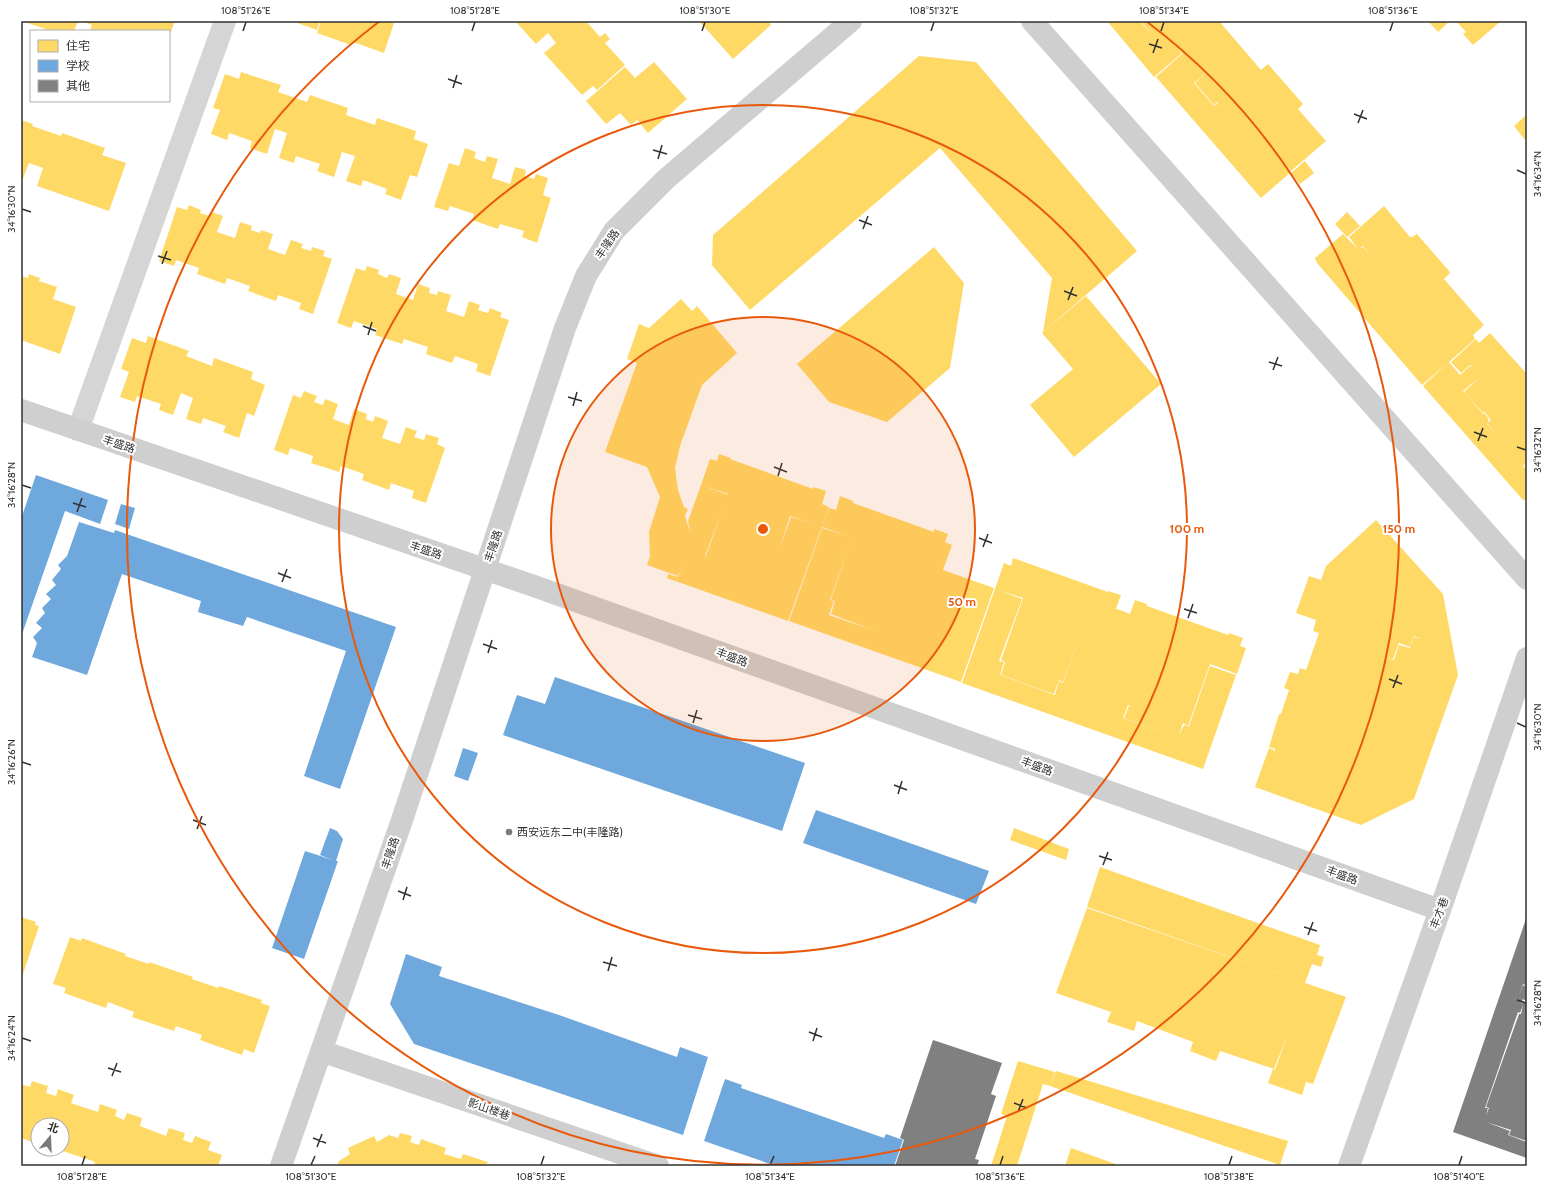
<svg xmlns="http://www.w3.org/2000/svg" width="1548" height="1187" font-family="Cabin,'Noto Sans SC',sans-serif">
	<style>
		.homes { fill: #ffd966; fill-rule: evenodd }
		.schools { fill: #6fa8dc }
		.building { fill: #808080; fill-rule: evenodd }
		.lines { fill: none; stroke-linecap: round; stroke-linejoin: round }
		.street { stroke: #d5d5d5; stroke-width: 22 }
		.secondary { stroke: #cfcfcf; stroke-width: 22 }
		.ticks { fill: none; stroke: #313131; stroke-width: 1.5 }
		.ring { fill: none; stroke: #e8590c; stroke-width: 2 }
		.poi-dot { fill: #797979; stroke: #fff; stroke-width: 1.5 }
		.labels { text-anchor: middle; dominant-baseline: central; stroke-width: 4; stroke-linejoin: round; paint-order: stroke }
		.street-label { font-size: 11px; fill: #313131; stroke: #fff }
		.poi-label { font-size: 11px; fill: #313131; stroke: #fff; text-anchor: start }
		.centre { fill: #e8590c; stroke: #fff; stroke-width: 2 }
		.ring-label { font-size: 12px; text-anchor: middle; font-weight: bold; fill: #e8590c; stroke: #fff; stroke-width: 4; stroke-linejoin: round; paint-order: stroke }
		.neatline { fill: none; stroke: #313131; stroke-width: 1.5 }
		.ticks-label { font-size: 10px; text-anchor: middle; fill: #313131 }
	</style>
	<rect width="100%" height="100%" fill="#fff"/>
	<!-- homes -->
	<path class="homes" d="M 22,21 L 78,21 L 74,31 L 51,31 Z
		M 82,21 L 175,21 L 169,37 L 169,31 L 90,31 L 92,25 Z
		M 292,21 L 320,21 L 317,30 Z
		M 321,21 L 387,21 L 394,23 L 384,53 L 353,42 L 351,45 L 317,33 Z
		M 515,21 L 586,21 L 600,37 L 605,33 L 610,39 L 605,43 L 625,65 L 597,90 L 593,86 L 582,95 L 544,53 L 556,43 L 548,33 L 536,44 Z
		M 699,21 L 768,21 L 771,25 L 733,59 Z
		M 1107,21 L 1140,21 L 1154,37 L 1141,21 L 1219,21 L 1261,70 L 1268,64 L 1303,104 L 1298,109 L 1326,141 L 1291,171 L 1283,162 L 1291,172 L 1261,198 L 1156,77 L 1182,54 L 1179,50 L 1181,54 L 1154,77 ZM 1211,69 L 1195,83 L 1214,105 L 1217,102 L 1220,107 L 1217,103 L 1214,106 L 1194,83 Z
		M 1428,21 L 1450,21 L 1438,32 Z
		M 1456,21 L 1501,21 L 1473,45 L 1463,34 L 1466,32 Z
		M 919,56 L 976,62 L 1137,251 L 1043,332 L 1052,278 L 940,148 L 750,310 L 712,265 L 713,235 Z
		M 654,62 L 687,99 L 648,133 L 637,120 L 631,125 L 620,113 L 606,124 L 586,101 L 625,67 L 635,78 Z
		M 241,72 L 281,85 L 278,92 L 307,102 L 310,95 L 348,108 L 346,115 L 375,125 L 377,118 L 416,131 L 414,139 L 428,144 L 417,177 L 410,175 L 401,200 L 385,194 L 387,189 L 363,180 L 361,186 L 346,181 L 355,156 L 342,152 L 334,177 L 317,171 L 320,164 L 296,156 L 294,163 L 279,158 L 287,133 L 275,129 L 267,154 L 250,148 L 252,141 L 229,133 L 227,140 L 211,134 L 220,110 L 213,108 L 225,74 L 239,79 Z
		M 1527,114 L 1527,138 L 1525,140 L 1514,126 Z
		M 21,120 L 33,124 L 32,126 L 61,136 L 62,133 L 105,148 L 102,155 L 126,163 L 109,211 L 37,186 L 43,168 L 29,163 L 22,181 L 21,180 Z
		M 465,148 L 476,152 L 474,158 L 485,162 L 487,156 L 498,159 L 492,178 L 510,184 L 515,167 L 526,170 L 525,176 L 534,179 L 536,174 L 548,178 L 543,195 L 551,198 L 537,243 L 522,237 L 524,231 L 500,224 L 498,229 L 472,220 L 474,214 L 450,206 L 448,211 L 434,207 L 449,163 L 459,166 Z
		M 1305,161 L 1314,173 L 1300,184 L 1291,173 Z
		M 189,205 L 201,210 L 200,213 L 210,216 L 212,212 L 223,216 L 217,232 L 235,238 L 240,222 L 252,226 L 251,230 L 260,233 L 261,230 L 273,234 L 268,249 L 285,255 L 291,240 L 303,244 L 301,248 L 311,251 L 312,247 L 325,251 L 323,256 L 332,259 L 313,314 L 299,309 L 301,303 L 278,295 L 276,301 L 248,291 L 250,286 L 227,278 L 225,284 L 197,274 L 199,268 L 176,260 L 174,266 L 159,261 L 177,207 L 187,210 Z
		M 1384,206 L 1410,237 L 1412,237 L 1417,234 L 1449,271 L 1450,273 L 1444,279 L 1484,325 L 1473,335 L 1475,339 L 1449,362 L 1460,375 L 1470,366 L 1474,369 L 1470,365 L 1461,373 L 1451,362 L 1476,339 L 1479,343 L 1490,333 L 1527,374 L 1527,463 L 1524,465 L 1516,456 L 1524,465 L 1523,468 L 1527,464 L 1527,500 L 1523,500 L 1423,386 L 1447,363 L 1422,385 L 1317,263 L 1315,258 L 1343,234 L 1358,249 L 1363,247 L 1371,256 L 1363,246 L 1358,249 L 1349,237 ZM 1479,378 L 1464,392 L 1483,413 L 1484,412 L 1482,409 L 1491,420 L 1487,423 L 1496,434 L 1487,424 L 1489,419 L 1484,413 L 1483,414 L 1463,391 Z
		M 1347,212 L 1360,226 L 1347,237 L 1335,224 Z
		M 934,247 L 964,283 L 950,368 L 887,422 L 829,402 L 797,364 Z
		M 367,266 L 379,270 L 378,274 L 387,278 L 389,274 L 401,278 L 396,294 L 413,300 L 418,284 L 430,288 L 429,293 L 437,295 L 438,291 L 451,295 L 446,311 L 464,317 L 469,301 L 480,305 L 478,310 L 488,313 L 490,308 L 502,313 L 500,317 L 509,320 L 490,376 L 476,371 L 478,364 L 455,356 L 452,363 L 426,354 L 428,347 L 404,339 L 402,344 L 375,335 L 377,329 L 354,321 L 351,328 L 337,323 L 356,268 L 365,271 Z
		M 29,274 L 40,278 L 39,281 L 57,287 L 53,299 L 76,307 L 60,354 L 21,340 L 21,276 L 28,278 Z
		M 1086,296 L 1161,384 L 1074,457 L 1030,405 L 1073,369 L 1042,333 Z
		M 681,299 L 692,311 L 697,306 L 737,353 L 702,385 L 680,446 L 675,468 L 678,490 L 684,507 L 688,509 L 685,516 L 691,535 L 688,521 L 701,485 L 728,495 L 728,494 L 701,485 L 710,459 L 717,461 L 719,454 L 731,458 L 730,459 L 813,489 L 813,487 L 826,491 L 822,504 L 829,507 L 788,621 L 667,578 L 668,574 L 678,577 L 683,567 L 678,576 L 647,565 L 650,556 L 649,532 L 660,497 L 647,467 L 605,452 L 637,363 L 627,359 L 639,324 L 649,328 ZM 723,508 L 706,556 L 705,556 ZM 790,516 L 817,525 L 791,517 L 779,550 Z
		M 148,336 L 189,351 L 186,356 L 212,366 L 214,358 L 253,372 L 251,379 L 265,385 L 254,416 L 247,413 L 239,438 L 223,432 L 226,426 L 203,418 L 201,424 L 186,419 L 193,398 L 181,393 L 173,415 L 159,410 L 161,404 L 137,396 L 135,402 L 120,397 L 129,372 L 121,369 L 132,338 L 146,343 Z
		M 304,391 L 317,396 L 314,402 L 323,405 L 325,399 L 338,404 L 333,419 L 349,425 L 354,409 L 367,414 L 366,419 L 373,422 L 375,416 L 388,421 L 382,438 L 400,444 L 406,427 L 417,431 L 414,437 L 424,440 L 426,434 L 439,438 L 437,444 L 445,448 L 426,503 L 412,498 L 414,491 L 391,483 L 389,490 L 362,480 L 364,474 L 341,466 L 339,472 L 311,463 L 313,456 L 290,448 L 288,455 L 274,450 L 293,395 L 301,398 Z
		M 840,496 L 853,501 L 853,503 L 934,532 L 934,529 L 948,534 L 945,542 L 952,545 L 943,570 L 994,588 L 961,682 L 789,621 L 822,528 L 848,536 L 822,527 L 829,508 L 836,510 ZM 852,537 L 831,599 L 835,601 L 831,614 L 873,630 L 829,615 L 834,601 L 830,600 Z
		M 1376,520 L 1443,594 L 1458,675 L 1414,799 L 1361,825 L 1255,787 L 1269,748 L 1274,750 L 1275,752 L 1275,749 L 1269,747 L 1279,714 L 1281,714 L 1289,690 L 1284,688 L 1290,672 L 1298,674 L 1300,668 L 1306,670 L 1319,633 L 1313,631 L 1316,620 L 1296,613 L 1309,576 L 1321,580 L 1326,566 ZM 1414,636 L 1421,639 L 1414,637 L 1410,648 L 1399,645 L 1394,660 L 1387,658 L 1393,659 L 1399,643 L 1410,647 Z
		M 1013,558 L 1108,592 L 1108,591 L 1121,595 L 1116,609 L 1123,611 L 1119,625 L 1123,611 L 1130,614 L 1135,600 L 1147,604 L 1147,606 L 1228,635 L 1229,633 L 1243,638 L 1240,646 L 1246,648 L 1237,674 L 1210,664 L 1188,726 L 1183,723 L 1179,735 L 1184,725 L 1190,727 L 1189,726 L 1210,666 L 1236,675 L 1203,769 L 962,683 L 1004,563 L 1011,566 ZM 998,590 L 1023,598 L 1001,660 L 1005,662 L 1001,675 L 1054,694 L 1059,680 L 1063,682 L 1086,620 L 1063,683 L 1059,681 L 1055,695 L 1000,675 L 1004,662 L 999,661 L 1022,599 ZM 1124,703 L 1132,707 L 1129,706 L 1124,718 L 1178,738 L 1123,718 L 1128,705 Z
		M 1014,828 L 1069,849 L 1066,860 L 1010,840 Z
		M 1100,867 L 1320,945 L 1317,955 L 1324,957 L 1321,967 L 1312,964 L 1305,983 L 1087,907 Z
		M 1087,908 L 1346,997 L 1313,1084 L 1306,1082 L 1302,1095 L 1268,1083 L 1273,1069 L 1275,1070 L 1287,1036 L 1274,1069 L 1220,1051 L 1216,1061 L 1190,1051 L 1193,1042 L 1137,1021 L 1134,1031 L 1107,1022 L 1111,1012 L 1056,993 Z
		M 21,917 L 36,922 L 35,925 L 39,926 L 21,980 Z
		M 70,937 L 81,941 L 82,938 L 126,954 L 125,956 L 149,964 L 149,962 L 193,977 L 192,979 L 218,988 L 219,986 L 262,1000 L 261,1003 L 270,1006 L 254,1053 L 244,1049 L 242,1055 L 200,1040 L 202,1035 L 176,1026 L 174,1031 L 132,1017 L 134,1012 L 108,1002 L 106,1008 L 64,993 L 66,988 L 53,984 Z
		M 1018,1061 L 1055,1072 L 1050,1086 L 1043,1084 L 1017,1166 L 991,1166 L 1007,1116 L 1001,1114 Z
		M 1056,1071 L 1288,1141 L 1280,1165 L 1050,1086 Z
		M 32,1081 L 48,1086 L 46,1093 L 56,1096 L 58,1089 L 74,1095 L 71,1103 L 98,1112 L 100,1104 L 117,1110 L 115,1116 L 124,1120 L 127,1113 L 142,1118 L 140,1126 L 166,1136 L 169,1128 L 185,1133 L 183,1140 L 192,1143 L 195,1136 L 211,1142 L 208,1150 L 222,1155 L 218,1166 L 101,1166 L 94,1164 L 95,1162 L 57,1149 L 62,1149 L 62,1125 L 38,1125 L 38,1144 L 21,1138 L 21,1084 L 30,1087 Z
		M 400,1133 L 412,1136 L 410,1142 L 419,1145 L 421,1139 L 446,1148 L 444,1154 L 461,1159 L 463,1154 L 488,1162 L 486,1166 L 337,1166 L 339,1161 L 350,1154 L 348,1148 L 374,1136 L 377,1142 L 389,1135 L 398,1138 Z
		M 1071,1148 L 1121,1166 L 1065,1166 Z"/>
	<!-- schools -->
	<path class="schools" d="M 36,475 L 108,500 L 100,524 L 65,511 L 21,637 L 21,519 Z
		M 121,504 L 135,508 L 129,529 L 115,524 Z
		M 79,522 L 114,533 L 115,530 L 396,627 L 340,789 L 304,776 L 346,651 L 247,617 L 243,626 L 198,612 L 201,601 L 122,574 L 87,675 L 32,657 L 37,643 L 33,637 L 42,628 L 36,623 L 45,613 L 42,608 L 51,599 L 46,594 L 56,585 L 52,580 L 61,569 L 58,565 L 67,556 Z
		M 555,677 L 805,763 L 782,831 L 503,735 L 517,695 L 545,704 Z
		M 463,748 L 478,753 L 468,781 L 454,776 Z
		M 816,810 L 989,871 L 976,904 L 803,843 Z
		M 330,828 L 337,831 L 343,839 L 336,861 L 338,861 L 304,959 L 272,948 L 305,851 L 333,860 L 320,855 Z
		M 406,954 L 442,967 L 439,976 L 559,1015 L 677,1057 L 680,1047 L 708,1057 L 683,1135 L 414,1044 L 390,1004 Z
		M 725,1079 L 742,1085 L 741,1088 L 884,1138 L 886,1134 L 903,1140 L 894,1166 L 776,1166 L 704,1141 Z"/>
	<!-- building -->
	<path class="building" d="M 1527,916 L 1527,986 L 1523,984 L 1519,995 L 1523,985 L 1527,987 L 1527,1002 L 1523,999 L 1521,1005 L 1523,1001 L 1527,1003 L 1527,1141 L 1509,1135 L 1511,1130 L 1486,1122 L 1510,1131 L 1508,1135 L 1527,1142 L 1527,1158 L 1453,1132 ZM 1523,1005 L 1521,1014 L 1519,1014 L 1486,1107 L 1489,1108 L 1486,1115 L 1488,1108 L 1485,1108 L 1518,1012 L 1520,1013 Z
		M 933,1040 L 1002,1063 L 991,1094 L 996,1096 L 975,1159 L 979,1160 L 977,1166 L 895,1166 L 904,1140 L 900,1138 Z"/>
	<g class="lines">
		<!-- street -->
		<path class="street" d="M 78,430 L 225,21"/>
		<!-- secondary -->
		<path class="secondary" d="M 1032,21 L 1527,579
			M 21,410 L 534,586 L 1440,910
			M 321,1051 L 658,1166
			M 281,1166 L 402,820 L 565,328 L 586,276 L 614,231 L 666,179 L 851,21
			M 1349,1166 L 1440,910 L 1527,658"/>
	</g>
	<!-- ticks -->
	<path class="ticks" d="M 243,31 L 246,22M 472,31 L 475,22M 702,31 L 705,22M 931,31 L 934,22M 1161,31 L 1164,22M 1390,31 L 1393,22M 1149,44 L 1162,48M 1153,53 L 1158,39M 448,79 L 462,84M 453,88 L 457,75M 1354,114 L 1367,119M 1358,123 L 1363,110M 653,150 L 667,154M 658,159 L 662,145M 1517,170 L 1526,174M 22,209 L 31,212M 859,220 L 872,225M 863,229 L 868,216M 158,256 L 171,260M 162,264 L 167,251M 1064,291 L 1077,296M 1068,300 L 1073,287M 363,326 L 376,331M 368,335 L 372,322M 1269,362 L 1282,366M 1273,370 L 1278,357M 568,397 L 582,401M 573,406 L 577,392M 1474,432 L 1487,437M 1478,441 L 1483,428M 1517,447 L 1526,450M 774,467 L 787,472M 778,476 L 782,463M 22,485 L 31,488M 73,503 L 86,507M 77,512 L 82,498M 979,538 L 992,543M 983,547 L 988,534M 278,573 L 291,578M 282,582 L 287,569M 1184,609 L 1197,613M 1188,618 L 1193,604M 483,644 L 497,649M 488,653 L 492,640M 1389,679 L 1402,684M 1393,688 L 1398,675M 688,715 L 702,719M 693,723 L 697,710M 1517,723 L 1526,727M 22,762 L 31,765M 894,785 L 907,790M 898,794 L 902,781M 193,820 L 206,825M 197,829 L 202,816M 1099,856 L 1112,860M 1103,865 L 1108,852M 398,891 L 411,896M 403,900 L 407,887M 1304,927 L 1317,931M 1308,935 L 1313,922M 603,962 L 617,966M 608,971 L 612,957M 1517,1000 L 1526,1003M 809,1032 L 822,1037M 22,1038 L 31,1041M 813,1041 L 817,1028M 108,1068 L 121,1072M 112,1076 L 117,1063M 1014,1103 L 1027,1108M 1018,1112 L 1023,1099M 313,1138 L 326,1143M 317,1147 L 322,1134M 82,1165 L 85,1156M 311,1165 L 315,1156M 541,1165 L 544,1156M 770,1165 L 774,1156M 1000,1165 L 1003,1156M 1229,1165 L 1232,1156M 1459,1165 L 1462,1156"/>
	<!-- distance rings -->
	<circle cx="763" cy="529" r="212" fill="#e8590c" fill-opacity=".12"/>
	<g class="ring">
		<circle cx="763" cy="529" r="212"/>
		<circle cx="763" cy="529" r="424"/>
		<path d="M1146 21A636 636 0 1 1 380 21"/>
	</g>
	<!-- markers -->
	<circle class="poi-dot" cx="509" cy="832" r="4"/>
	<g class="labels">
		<!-- street labels -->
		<g class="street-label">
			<text transform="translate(607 244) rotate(-56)">丰隆路</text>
			<text transform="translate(119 444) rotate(19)">丰盛路</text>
			<text transform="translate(493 546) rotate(-71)">丰隆路</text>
			<text transform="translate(426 550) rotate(19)">丰盛路</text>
			<text transform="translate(732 657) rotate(20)">丰盛路</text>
			<text transform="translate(1037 766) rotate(20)">丰盛路</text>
			<text transform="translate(390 853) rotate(-71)">丰隆路</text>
			<text transform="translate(1342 875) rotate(20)">丰盛路</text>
			<text transform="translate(1439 913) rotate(-70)">丰才巷</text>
			<text transform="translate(489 1109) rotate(19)">影山楼巷</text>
		</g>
		<!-- poi labels -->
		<g class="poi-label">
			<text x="517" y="832">西安远东二中(丰隆路)</text>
		</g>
	</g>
	<circle cx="763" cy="529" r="6" class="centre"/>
	<g class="ring-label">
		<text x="1187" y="533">100 m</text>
		<text x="1399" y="533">150 m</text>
		<text x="962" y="606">50 m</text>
	</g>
	<!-- border -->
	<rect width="1548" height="1187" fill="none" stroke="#ffffff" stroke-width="44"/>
	<!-- legend -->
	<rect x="30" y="30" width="140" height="72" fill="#ffffff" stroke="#adadad"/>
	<rect x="38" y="40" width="20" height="12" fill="#ffd966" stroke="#adadad"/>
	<text x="66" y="50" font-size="12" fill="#313131">住宅</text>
	<rect x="38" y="60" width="20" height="12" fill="#6fa8dc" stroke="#adadad"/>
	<text x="66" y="70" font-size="12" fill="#313131">学校</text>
	<rect x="38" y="80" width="20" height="12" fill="#808080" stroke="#adadad"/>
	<text x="66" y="90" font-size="12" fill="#313131">其他</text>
	<!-- north arrow -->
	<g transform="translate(50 1137) rotate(19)"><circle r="19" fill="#ffffff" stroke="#adadad"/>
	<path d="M0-3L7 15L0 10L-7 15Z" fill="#797979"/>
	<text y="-6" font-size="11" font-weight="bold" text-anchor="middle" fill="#313131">北</text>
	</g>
	<rect x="22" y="22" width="1504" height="1143" class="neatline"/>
	<g class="ticks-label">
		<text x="246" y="14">108°51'26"E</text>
		<text x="475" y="14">108°51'28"E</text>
		<text x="705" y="14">108°51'30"E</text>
		<text x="934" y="14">108°51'32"E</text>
		<text x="1164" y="14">108°51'34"E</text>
		<text x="1393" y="14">108°51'36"E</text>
		<text transform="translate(1537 174) rotate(-90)" y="4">34°16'34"N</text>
		<text transform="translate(11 209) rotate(-90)" y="4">34°16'30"N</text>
		<text transform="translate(1537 450) rotate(-90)" y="4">34°16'32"N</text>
		<text transform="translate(11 485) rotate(-90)" y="4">34°16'28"N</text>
		<text transform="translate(1537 727) rotate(-90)" y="4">34°16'30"N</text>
		<text transform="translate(11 762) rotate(-90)" y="4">34°16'26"N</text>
		<text transform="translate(1537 1003) rotate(-90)" y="4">34°16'28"N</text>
		<text transform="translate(11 1038) rotate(-90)" y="4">34°16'24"N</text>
		<text x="82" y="1180">108°51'28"E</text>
		<text x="311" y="1180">108°51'30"E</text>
		<text x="541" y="1180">108°51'32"E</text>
		<text x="770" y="1180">108°51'34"E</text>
		<text x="1000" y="1180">108°51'36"E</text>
		<text x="1229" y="1180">108°51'38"E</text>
		<text x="1459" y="1180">108°51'40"E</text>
	</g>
</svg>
